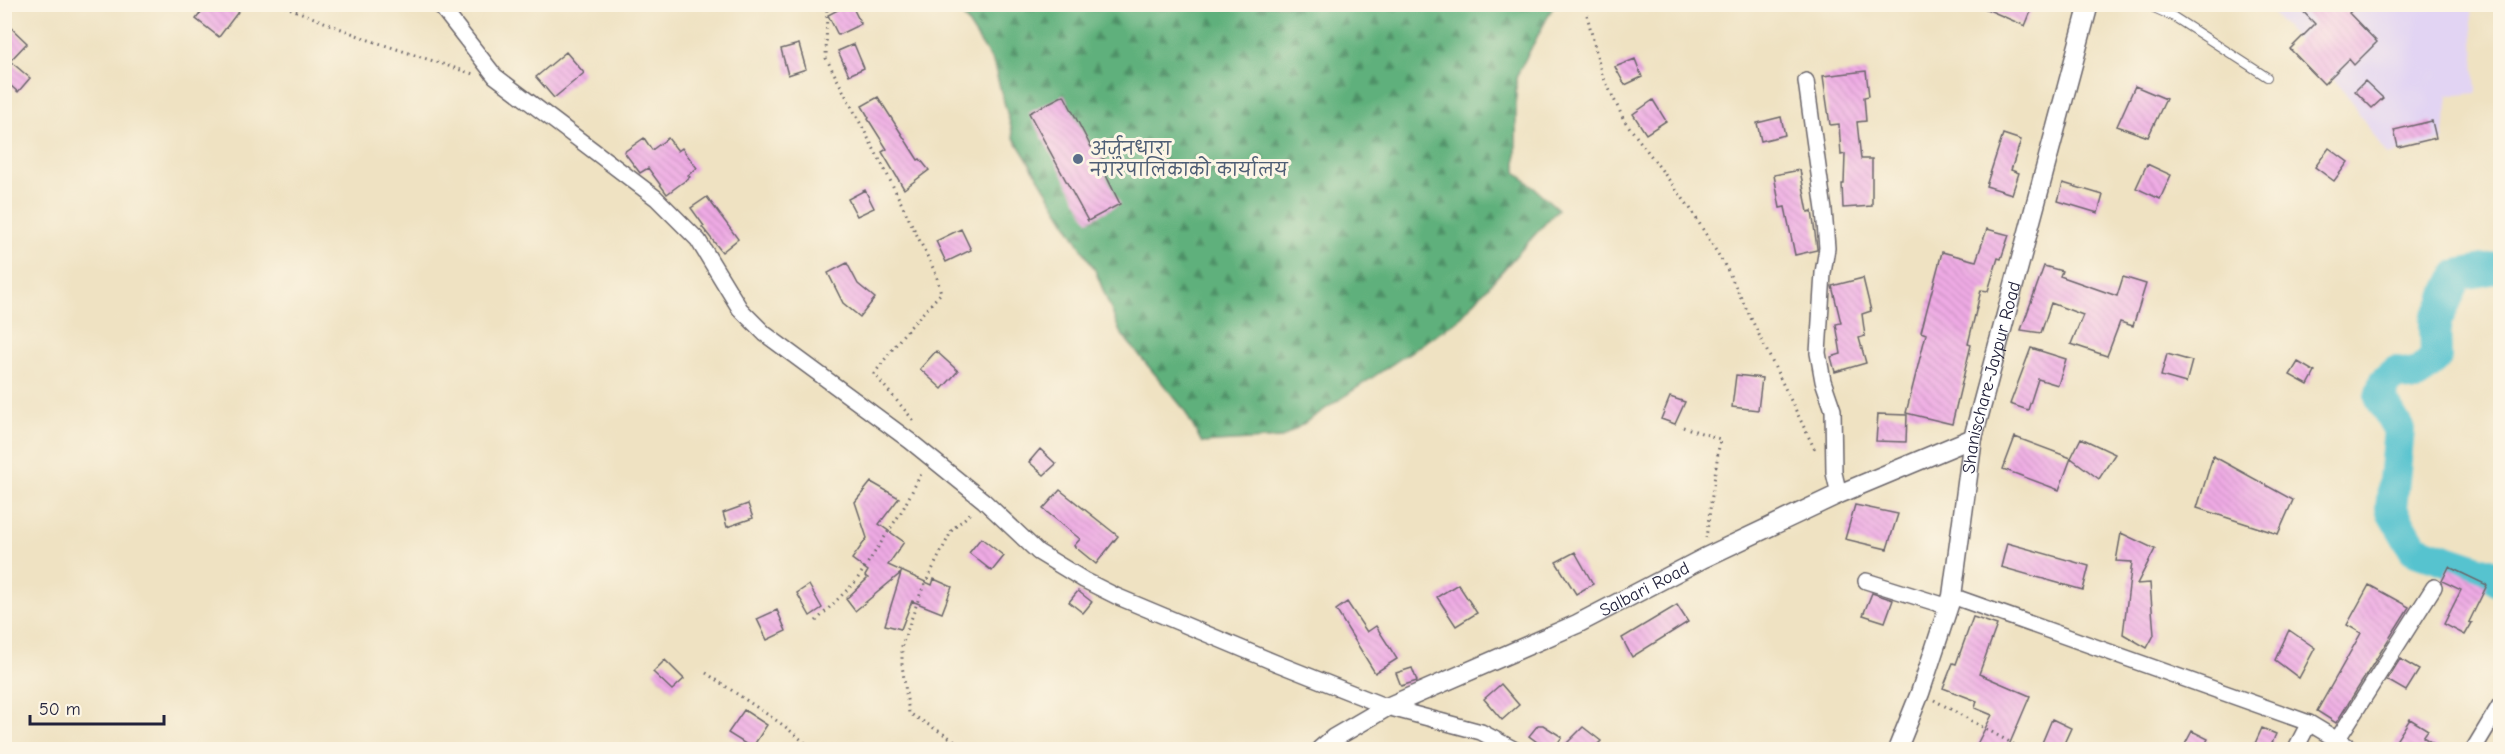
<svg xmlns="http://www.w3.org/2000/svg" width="2505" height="754" font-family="'Comic Neue','Playpen Sans Deva',sans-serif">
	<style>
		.built { fill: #e2d4f3 }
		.forest { fill: url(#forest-firs); stroke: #40695b; stroke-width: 1.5 }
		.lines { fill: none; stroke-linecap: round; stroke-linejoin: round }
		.river { stroke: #56c3cf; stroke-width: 32 }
		.building { fill: url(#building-back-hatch) }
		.service-casing { stroke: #6a656a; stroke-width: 10 }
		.minor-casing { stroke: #6a656a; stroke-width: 18 }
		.tertiary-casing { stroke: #6a656a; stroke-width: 21 }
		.path { stroke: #6a656a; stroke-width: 3; stroke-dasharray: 1.5 4.5; stroke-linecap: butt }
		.service { stroke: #fff; stroke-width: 8 }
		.minor { stroke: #fff; stroke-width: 15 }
		.tertiary { stroke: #fff; stroke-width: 18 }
		.service-dot { fill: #5c6f8a; stroke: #fcf5e5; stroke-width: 2 }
		.labels { text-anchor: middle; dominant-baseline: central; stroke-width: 6; stroke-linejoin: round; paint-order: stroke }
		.service-label { font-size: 18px; fill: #4e5e75; stroke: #fcf5e5; text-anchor: start }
		.street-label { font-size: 18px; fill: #22223b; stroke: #fcf5e5 }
	</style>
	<defs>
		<pattern id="forest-firs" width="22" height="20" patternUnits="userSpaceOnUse" patternTransform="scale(1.5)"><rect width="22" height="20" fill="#5fb07b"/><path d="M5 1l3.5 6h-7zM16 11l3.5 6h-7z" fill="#4e8f66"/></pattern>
		<pattern id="building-back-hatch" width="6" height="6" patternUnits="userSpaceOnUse" patternTransform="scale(1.5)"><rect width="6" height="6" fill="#eeaae4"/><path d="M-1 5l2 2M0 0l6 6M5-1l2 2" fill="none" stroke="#cc92c4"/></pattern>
	</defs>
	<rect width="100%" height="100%" fill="#fcf5e5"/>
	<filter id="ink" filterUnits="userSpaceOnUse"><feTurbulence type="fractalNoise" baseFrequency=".0167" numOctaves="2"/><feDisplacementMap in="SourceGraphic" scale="12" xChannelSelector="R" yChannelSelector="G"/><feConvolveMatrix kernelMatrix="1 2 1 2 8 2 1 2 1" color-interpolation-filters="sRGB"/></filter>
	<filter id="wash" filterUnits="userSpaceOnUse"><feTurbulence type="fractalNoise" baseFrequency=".008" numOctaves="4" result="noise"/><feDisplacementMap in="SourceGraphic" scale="24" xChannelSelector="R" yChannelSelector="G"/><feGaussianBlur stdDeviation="1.35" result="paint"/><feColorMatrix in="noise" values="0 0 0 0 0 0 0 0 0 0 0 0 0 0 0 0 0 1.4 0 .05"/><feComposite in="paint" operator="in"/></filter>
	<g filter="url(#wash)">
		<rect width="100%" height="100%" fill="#efe2c2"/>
		<!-- built -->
		<path class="built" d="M 2265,5 L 2471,5 L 2476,93 L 2448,96 L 2443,141 L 2387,155 L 2344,91 Z"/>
		<!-- forest -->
		<path class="forest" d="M 956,5 L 1554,5 L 1516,77 L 1516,172 L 1558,209 L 1458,320 L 1282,438 L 1202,443 L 1183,408 L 1120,332 L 1095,270 L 1014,138 L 993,62 Z"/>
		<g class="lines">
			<!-- river -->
			<path class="river" d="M 2500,267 L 2458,275 L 2435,323 L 2436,357 L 2416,376 L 2396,372 L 2384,383 L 2380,397 L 2399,430 L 2391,509 L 2414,549 L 2494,576 L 2500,582"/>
		</g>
		<g id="blocks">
			<!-- building -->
			<path class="building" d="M 207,4 L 244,4 L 219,37 L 196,19 Z
				M 849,4 L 851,4 L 861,24 L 838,35 L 828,15 Z
				M 1975,4 L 2034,4 L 2025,26 Z
				M 2296,4 L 2358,4 L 2349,13 L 2377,42 L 2354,65 L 2349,59 L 2324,84 L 2290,49 L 2315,24 Z
				M 4,21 L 27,43 L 10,61 L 30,78 L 18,92 L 4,80 Z
				M 799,44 L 806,69 L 788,75 L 781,49 Z
				M 854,44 L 864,68 L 849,75 L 838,51 Z
				M 566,52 L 584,73 L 554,98 L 536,77 Z
				M 1635,59 L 1642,77 L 1625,85 L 1615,67 Z
				M 1866,71 L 1869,96 L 1864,97 L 1866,121 L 1857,122 L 1861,159 L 1872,159 L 1872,206 L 1843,208 L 1842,184 L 1844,184 L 1845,154 L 1841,155 L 1839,124 L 1830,125 L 1823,76 Z
				M 2365,81 L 2383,98 L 2372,108 L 2355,91 Z
				M 2135,86 L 2166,99 L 2148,137 L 2117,126 Z
				M 1064,95 L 1091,147 L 1100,142 L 1107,156 L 1099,161 L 1120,204 L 1088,221 L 1029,113 Z
				M 878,97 L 918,160 L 920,159 L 929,170 L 904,189 L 882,152 L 887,149 L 868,119 L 869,118 L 862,106 Z
				M 1653,100 L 1666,121 L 1646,134 L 1633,114 Z
				M 1781,117 L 1785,135 L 1761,141 L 1757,123 Z
				M 2432,121 L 2436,138 L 2398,147 L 2394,130 Z
				M 2003,134 L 2021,140 L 2011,170 L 2019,173 L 2012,194 L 1986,186 Z
				M 644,138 L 652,150 L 668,138 L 678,151 L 682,148 L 697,168 L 688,175 L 690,177 L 667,194 L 648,168 L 640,173 L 624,152 Z
				M 2329,148 L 2348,162 L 2334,181 L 2315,167 Z
				M 2147,164 L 2171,175 L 2160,199 L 2136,188 Z
				M 1800,170 L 1808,212 L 1812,211 L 1817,248 L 1817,250 L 1795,255 L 1785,207 L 1780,208 L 1774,175 Z
				M 2063,183 L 2103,195 L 2098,213 L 2058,201 Z
				M 865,190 L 874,208 L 857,216 L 848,199 Z
				M 707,197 L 738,239 L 722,252 L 702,227 L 704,226 L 691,208 Z
				M 961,229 L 971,250 L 946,262 L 936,241 Z
				M 1987,229 L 2009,235 L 2001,259 L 1998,258 L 1988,291 L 1981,290 L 1968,344 L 1971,345 L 1952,424 L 1906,413 L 1926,334 L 1921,332 L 1942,252 L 1976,261 Z
				M 847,263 L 858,284 L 875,298 L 860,317 L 843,303 L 828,273 Z
				M 2044,266 L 2062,271 L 2060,276 L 2117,296 L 2123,277 L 2146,284 L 2133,326 L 2120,322 L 2107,356 L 2071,344 L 2083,315 L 2051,303 L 2041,333 L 2021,330 Z
				M 1863,278 L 1871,311 L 1862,314 L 1865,336 L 1859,338 L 1866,363 L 1835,372 L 1831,357 L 1841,354 L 1836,324 L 1841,323 L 1832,286 Z
				M 2031,348 L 2066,359 L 2058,385 L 2038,379 L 2028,410 L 2010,404 Z
				M 936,351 L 958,371 L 942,389 L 920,369 Z
				M 2167,354 L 2192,361 L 2186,383 L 2161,376 Z
				M 2298,362 L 2315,372 L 2308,385 L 2290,375 Z
				M 1736,375 L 1762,378 L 1758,410 L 1732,407 Z
				M 1670,397 L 1685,402 L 1675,424 L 1661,419 Z
				M 1878,414 L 1907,415 L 1906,442 L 1876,441 Z
				M 2015,437 L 2071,458 L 2059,490 L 2003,469 Z
				M 2081,438 L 2115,454 L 2099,479 L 2071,458 Z
				M 1040,449 L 1056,464 L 1044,475 L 1029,462 Z
				M 2213,456 L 2293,500 L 2278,534 L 2197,508 Z
				M 871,482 L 899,498 L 879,524 L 904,542 L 888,565 L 932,585 L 934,579 L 952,587 L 942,613 L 912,601 L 901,629 L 885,625 L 901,573 L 855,611 L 846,599 L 868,578 L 865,576 L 868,571 L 852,559 L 867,538 L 855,502 Z
				M 1060,490 L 1118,536 L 1096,564 L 1074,546 L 1080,539 L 1043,509 Z
				M 748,504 L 753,518 L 727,527 L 723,513 Z
				M 1855,505 L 1898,514 L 1887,549 L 1845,539 Z
				M 2121,533 L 2155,549 L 2137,584 L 2150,583 L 2154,635 L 2147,648 L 2123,634 L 2132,562 L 2116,561 Z
				M 981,538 L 1004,556 L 992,571 L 969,553 Z
				M 2007,543 L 2089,566 L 2083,590 L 2001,567 Z
				M 1575,552 L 1593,584 L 1576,594 L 1556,562 Z
				M 2449,567 L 2487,585 L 2469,622 L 2472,623 L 2465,635 L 2444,624 L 2461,590 L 2442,581 Z
				M 1458,584 L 1477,613 L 1456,626 L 1437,597 Z
				M 809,585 L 822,608 L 810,616 L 797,593 Z
				M 2369,585 L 2409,607 L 2336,723 L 2317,711 L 2361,633 L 2347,625 Z
				M 1078,591 L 1092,602 L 1083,613 L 1069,602 Z
				M 1872,593 L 1893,600 L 1885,622 L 1863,615 Z
				M 1347,602 L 1367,632 L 1376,626 L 1397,659 L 1375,673 L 1336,610 Z
				M 1677,605 L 1688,622 L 1632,657 L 1622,638 Z
				M 777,610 L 786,631 L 767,640 L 757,619 Z
				M 1973,617 L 1997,625 L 1979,674 L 2030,696 L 2007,750 L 1974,750 L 1992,715 L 1975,708 L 1977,701 L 1943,688 L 1953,663 L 1956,664 Z
				M 2289,630 L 2315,648 L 2299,678 L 2275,660 Z
				M 2400,659 L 2419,670 L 2406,691 L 2387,680 Z
				M 665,660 L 684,679 L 672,690 L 653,672 Z
				M 1412,668 L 1417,681 L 1401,686 L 1396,673 Z
				M 1501,684 L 1519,705 L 1502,720 L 1484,699 Z
				M 744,710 L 767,725 L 752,748 L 728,733 Z
				M 2052,719 L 2071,728 L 2061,750 L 2039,750 Z
				M 2410,719 L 2428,730 L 2423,737 L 2443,750 L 2390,750 Z
				M 1538,725 L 1543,725 L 1562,737 L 1553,750 L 1548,750 L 1529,736 Z
				M 1583,727 L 1601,741 L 1592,750 L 1560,750 Z
				M 2262,728 L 2276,734 L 2269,750 L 2252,750 Z
				M 2192,731 L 2208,739 L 2202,750 L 2182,750 Z"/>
		</g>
	</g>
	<g filter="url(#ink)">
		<use href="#blocks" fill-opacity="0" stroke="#6a656a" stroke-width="1.5"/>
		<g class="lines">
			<!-- service casing -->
			<g class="service-casing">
				<path id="service" d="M 2145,4 L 2174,17 L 2267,77"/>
			</g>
			<!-- minor casing -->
			<g class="minor-casing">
				<path id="minor" d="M 439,4 L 495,76 L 656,198 L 698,240 L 740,309 L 765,334 L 910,441 L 984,501 L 1038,552 L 1084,580 L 1116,596 L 1276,663 L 1387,707 L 1481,732 L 1515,750
					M 1806,81 L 1824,210 L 1827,248 L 1823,273 L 1818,353 L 1823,381 L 1833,410 L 1834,473 L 1839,494
					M 1866,581 L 1949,607
					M 1952,596 L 2309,723 L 2354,750
					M 2337,740 L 2434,587
					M 2295,750 L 2309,723
					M 2473,750 L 2500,705"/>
			</g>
			<!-- tertiary casing -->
			<g class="tertiary-casing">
				<g id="tertiary">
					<path id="s1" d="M 1320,750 L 1334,738 L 1387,707 L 1577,624 L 1704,558 L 1839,494 L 1973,438"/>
					<path id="s2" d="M 1897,750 L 1920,693 L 1952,596 L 1973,438 L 2089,4"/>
				</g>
			</g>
			<!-- path -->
			<path class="path" d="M 279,4 L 369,40 L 473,74
				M 827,4 L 826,58 L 887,174 L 936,274 L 941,293 L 903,335 L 874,374 L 915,422
				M 1587,15 L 1601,72 L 1624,120 L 1690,208 L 1727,269 L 1816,452
				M 1683,427 L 1720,439 L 1706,538
				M 816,621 L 856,581 L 903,509 L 922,472
				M 706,673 L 783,725 L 814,750
				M 1934,700 L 2024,750
				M 970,750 L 909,713 L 902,665 L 902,645 L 921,592 L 952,530 L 973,511"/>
			<!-- service -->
			<use href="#service" class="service"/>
			<!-- minor -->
			<use href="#minor" class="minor"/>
			<!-- tertiary -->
			<use href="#tertiary" class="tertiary"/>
		</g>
	</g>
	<!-- markers -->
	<circle class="service-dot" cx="1078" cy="159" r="6"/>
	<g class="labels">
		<!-- service labels -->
		<g class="service-label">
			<text x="1090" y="149">अर्जुनधारा<tspan x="1090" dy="21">नगरपालिकाको कार्यालय</tspan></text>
		</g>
		<!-- street labels -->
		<g class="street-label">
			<text stroke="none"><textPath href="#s2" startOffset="386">Shanischare-Jaypur Road</textPath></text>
			<text stroke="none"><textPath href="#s1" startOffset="363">Salbari Road</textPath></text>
		</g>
	</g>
	<!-- margin -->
	<rect width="2505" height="754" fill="none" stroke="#fcf5e5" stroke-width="24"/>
	<!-- scale -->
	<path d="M30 715v9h134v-9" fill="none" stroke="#22223b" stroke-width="3"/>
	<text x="39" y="715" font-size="18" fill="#22223b" stroke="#fcf5e5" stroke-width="4.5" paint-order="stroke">50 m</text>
</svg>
